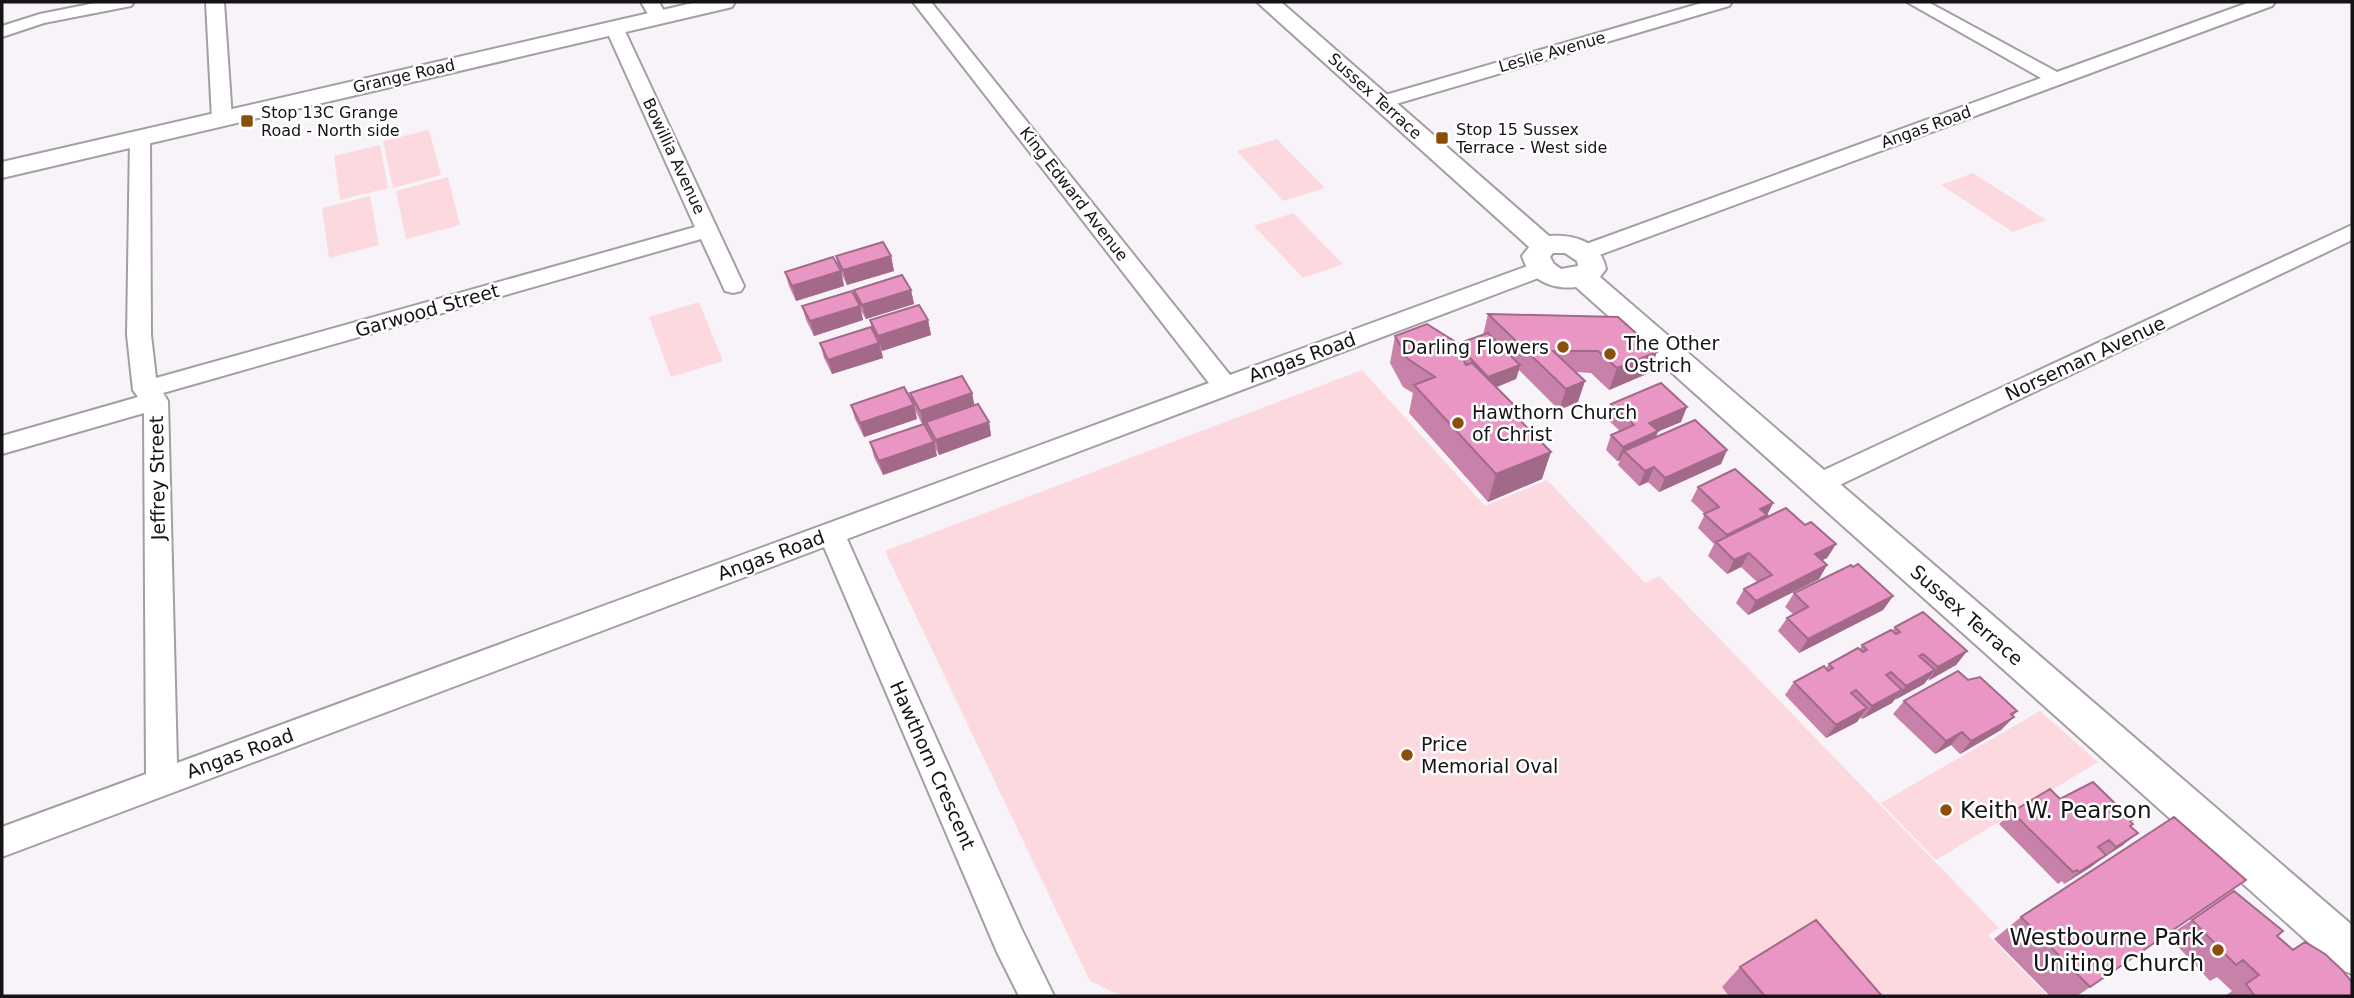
<svg xmlns="http://www.w3.org/2000/svg" width="2354" height="998" font-family="'DejaVu Sans',sans-serif">
	<style>
		.green { fill: #fbd9df }
		.lines { fill: none; stroke-linecap: round; stroke-linejoin: round }
		.minor-casing { stroke: #a39ea3; stroke-width: 4 }
		.tertiary-casing { stroke: #a39ea3; stroke-width: 4 }
		.minor { fill: #fff; fill-rule: evenodd }
		.tertiary { fill: #fff; fill-rule: evenodd }
		.wall { fill: #c881a9 }
		.shaded-wall { fill: #a36989 }
		.building { fill: #e996c4; stroke: #a36989; stroke-width: 2 }
		.poi-dot { fill: #8a4f0a; stroke: #fff; stroke-width: 2.5 }
		.labels { text-anchor: middle; dominant-baseline: central; stroke-width: 5; stroke-linejoin: round; paint-order: stroke }
		.far-street-label { font-size: 16px; fill: #151315; stroke: #fff }
		.far-poi-label { font-size: 16px; fill: #151315; stroke: #fff; text-anchor: start }
		.street-label { font-size: 19px; fill: #151315; stroke: #fff }
		.poi-label { font-size: 19px; fill: #151315; stroke: #fff; text-anchor: start }
		.near-poi-label { font-size: 23px; fill: #151315; stroke: #fff; text-anchor: start }
	</style>
	<rect width="100%" height="100%" fill="#f8f3f8"/>
	<!-- green -->
	<path class="green" d="M 429,130 L 441,175 L 393,188 L 383,141 Z
		M 1277,139 L 1325,188 L 1283,201 L 1237,151 Z
		M 380,145 L 388,188 L 340,200 L 334,156 Z
		M 1973,173 L 2046,220 L 2013,232 L 1941,185 Z
		M 448,177 L 460,225 L 406,239 L 396,191 Z
		M 370,196 L 379,245 L 329,258 L 322,208 Z
		M 1293,213 L 1343,264 L 1303,278 L 1254,226 Z
		M 699,302 L 723,361 L 671,377 L 649,317 Z
		M 1362,370 L 1485,506 L 1547,480 L 1645,583 L 1659,576 L 1999,928 L 1988,935 L 2048,996 L 1121,996 L 1090,981 L 885,551 Z
		M 2040,711 L 2098,762 L 1936,860 L 1881,803 Z"/>
	<g class="lines">
		<!-- minor casing -->
		<g class="minor-casing">
			<path id="minor" d="M 100,2 L 134,2 L 131,6 L 44,23 L 2,37 L 2,26 L 40,14 Z
				M 206,2 L 224,2 L 232,119 L 222,125 L 212,119 Z
				M 641,2 L 659,2 L 667,17 L 664,21 L 652,21 Z
				M 913,2 L 931,2 L 1230,375 L 1533,264 L 1549,264 L 1552,269 L 1549,274 L 847,539 L 1021,928 L 1054,996 L 1019,996 L 997,952 L 824,547 L 2,857 L 2,827 L 146,774 L 144,413 L 2,454 L 2,436 L 138,397 L 133,390 L 127,335 L 130,138 L 133,134 L 147,134 L 150,138 L 151,335 L 156,378 L 695,227 L 605,27 L 614,22 L 623,27 L 744,286 L 741,291 L 733,293 L 725,291 L 701,239 L 163,393 L 168,401 L 177,763 L 1209,383 Z
				M 1705,2 L 1732,2 L 1729,6 L 1389,106 L 1382,108 L 1372,102 L 1375,98 Z
				M 1907,2 L 1928,2 L 2057,72 L 2250,2 L 2275,2 L 2272,6 L 1594,257 L 1578,257 L 1575,252 L 1578,247 L 2041,78 Z
				M 2352,225 L 2352,240 L 1827,491 L 1818,494 L 1809,491 L 1805,484 L 1809,477 Z"/>
		</g>
		<!-- tertiary casing -->
		<g class="tertiary-casing">
			<path id="tertiary" d="M 697,2 L 735,2 L 732,7 L 724,9 L 2,178 L 2,162 Z
				M 1257,2 L 1281,2 L 1549,236 C 1574,234 1601,242 1606,269 L 1600,277 L 2352,925 L 2352,974 L 2337,968 L 1576,287 C 1552,290 1529,280 1522,256 L 1529,247 ZM 1553,253 L 1565,253 L 1577,261 L 1578,266 L 1561,269 L 1554,264 L 1550,257 Z"/>
		</g>
		<!-- minor -->
		<use href="#minor" class="minor"/>
		<!-- tertiary -->
		<use href="#tertiary" class="tertiary"/>
	</g>
	<!-- wall -->
	<path class="wall" d="M 836,256 L 891,256 L 894,271 L 847,285 L 842,275 L 844,286 L 796,301 L 789,286 L 785,272 L 838,267 Z
		M 854,290 L 911,290 L 914,304 L 866,319 L 861,311 L 863,320 L 814,336 L 806,320 L 802,306 L 856,299 Z
		M 1488,314 L 1657,352 L 1649,373 L 1609,390 L 1591,373 L 1576,372 L 1578,402 L 1559,410 L 1519,370 L 1516,379 L 1496,387 L 1513,413 L 1542,479 L 1488,502 L 1409,413 L 1413,393 L 1403,387 L 1390,363 L 1395,336 L 1456,346 L 1457,344 L 1483,335 Z
		M 870,320 L 928,320 L 931,335 L 882,351 L 881,349 L 883,358 L 832,374 L 824,358 L 820,343 L 872,329 Z
		M 910,393 L 972,393 L 974,405 L 989,422 L 991,436 L 939,455 L 935,448 L 937,456 L 883,475 L 874,457 L 870,442 L 922,424 L 915,410 L 917,419 L 864,437 L 855,419 L 851,405 L 912,403 Z
		M 1611,404 L 1681,422 L 1658,431 L 1656,437 L 1727,450 L 1721,464 L 1659,492 L 1648,482 L 1639,486 L 1618,465 L 1620,460 L 1617,461 L 1606,450 L 1611,435 L 1620,431 L 1606,418 Z
		M 1698,487 L 1773,503 L 1766,518 L 1805,525 L 1836,544 L 1827,558 L 1822,560 L 1827,565 L 1819,579 L 1748,615 L 1736,603 L 1744,589 L 1757,582 L 1741,567 L 1727,574 L 1708,556 L 1714,544 L 1698,528 L 1705,514 L 1691,501 Z
		M 1794,593 L 1893,596 L 1883,610 L 1799,653 L 1778,631 L 1787,618 L 1793,614 L 1785,607 Z
		M 1895,627 L 1967,651 L 1956,665 L 1927,680 L 1924,684 L 1895,699 L 1892,703 L 1862,719 L 1860,717 L 1857,722 L 1826,738 L 1785,695 L 1794,682 L 1826,668 L 1829,664 L 1860,649 L 1862,645 L 1892,631 Z
		M 1968,680 L 2013,716 L 2001,730 L 1960,754 L 1951,745 L 1935,754 L 1893,714 L 1904,701 Z
		M 2060,799 L 2130,821 L 2133,824 L 2131,826 L 2123,845 L 2064,884 L 2062,881 L 2058,884 L 1999,824 L 2012,812 Z
		M 2246,880 L 2077,996 L 2050,996 L 1994,939 L 2021,917 Z
		M 2234,891 L 2277,936 L 2292,949 L 2305,942 L 2351,996 L 2225,996 L 2232,991 L 2217,977 L 2210,981 L 2168,936 Z
		M 1740,967 L 1882,996 L 1729,996 L 1722,987 Z"/>
	<!-- shaded-wall -->
	<path class="shaded-wall" d="M 891,256 L 894,271 L 847,285 L 843,270 Z
		M 841,271 L 844,286 L 796,301 L 792,286 Z
		M 911,290 L 914,304 L 866,319 L 862,305 Z
		M 860,306 L 863,320 L 814,336 L 810,321 Z
		M 928,320 L 931,335 L 882,351 L 878,336 Z
		M 879,343 L 883,358 L 832,374 L 828,360 Z
		M 1657,352 L 1649,373 L 1609,390 L 1617,368 Z
		M 1520,365 L 1516,379 L 1485,392 L 1488,377 Z
		M 1585,381 L 1578,402 L 1559,410 L 1566,389 Z
		M 972,393 L 975,408 L 923,425 L 920,411 Z
		M 914,405 L 917,419 L 864,437 L 860,423 Z
		M 1687,407 L 1681,422 L 1643,438 L 1649,423 Z
		M 989,422 L 991,436 L 939,455 L 936,440 Z
		M 1658,431 L 1652,446 L 1624,451 L 1620,460 L 1617,461 L 1623,447 Z
		M 934,442 L 937,456 L 883,475 L 879,461 Z
		M 1727,450 L 1721,464 L 1659,492 L 1665,478 Z
		M 1551,452 L 1542,479 L 1488,502 L 1496,474 Z
		M 1654,467 L 1648,482 L 1639,486 L 1645,471 Z
		M 1773,503 L 1759,530 L 1721,547 L 1727,535 L 1760,509 Z
		M 1836,544 L 1827,558 L 1807,568 L 1815,554 Z
		M 1749,553 L 1741,567 L 1727,574 L 1734,560 Z
		M 1827,565 L 1819,579 L 1748,615 L 1756,601 Z
		M 1893,596 L 1883,610 L 1799,653 L 1808,639 Z
		M 1967,651 L 1956,665 L 1928,681 L 1938,667 Z
		M 1935,670 L 1924,684 L 1895,700 L 1906,686 Z
		M 1902,690 L 1892,703 L 1862,719 L 1872,706 Z
		M 1867,708 L 1857,722 L 1826,738 L 1836,725 Z
		M 2017,711 L 2010,719 L 2014,717 L 2001,730 L 1960,754 L 1971,741 Z
		M 1962,732 L 1951,745 L 1935,754 L 1946,741 Z
		M 2138,833 L 2123,845 L 2101,859 L 2116,847 Z
		M 2106,855 L 2091,867 L 2064,884 L 2079,872 Z"/>
	<!-- building -->
	<path class="building" d="M 883,242 L 891,256 L 843,270 L 836,256 Z
		M 833,257 L 841,271 L 792,286 L 785,272 Z
		M 902,275 L 911,290 L 862,305 L 854,290 Z
		M 852,291 L 860,306 L 810,321 L 802,306 Z
		M 919,305 L 928,320 L 878,336 L 870,320 Z
		M 1488,314 L 1618,317 L 1657,352 L 1617,368 L 1598,351 L 1553,351 L 1585,381 L 1566,389 Z
		M 1427,324 L 1454,341 L 1466,365 L 1472,363 L 1515,406 L 1509,409 L 1551,452 L 1496,474 L 1414,385 L 1435,377 L 1408,359 L 1395,336 Z
		M 871,327 L 879,343 L 828,360 L 820,343 Z
		M 1488,333 L 1520,365 L 1488,377 L 1457,344 Z
		M 962,376 L 972,393 L 920,411 L 910,393 Z
		M 1661,383 L 1687,407 L 1649,423 L 1658,431 L 1623,447 L 1611,435 L 1634,425 L 1611,404 Z
		M 904,387 L 914,405 L 860,423 L 851,405 Z
		M 978,404 L 989,422 L 936,440 L 926,422 Z
		M 1695,420 L 1727,450 L 1665,478 L 1654,467 L 1645,471 L 1624,451 Z
		M 924,424 L 934,442 L 879,461 L 870,442 Z
		M 1735,469 L 1773,503 L 1760,509 L 1767,515 L 1727,535 L 1704,514 L 1719,507 L 1698,487 Z
		M 1786,508 L 1805,525 L 1811,522 L 1836,544 L 1815,554 L 1827,565 L 1756,601 L 1744,589 L 1772,575 L 1749,553 L 1734,560 L 1716,542 Z
		M 1858,564 L 1893,596 L 1808,639 L 1787,618 L 1808,607 L 1794,593 L 1851,565 L 1853,567 Z
		M 1923,612 L 1967,651 L 1938,667 L 1923,654 L 1919,656 L 1935,670 L 1906,686 L 1891,672 L 1886,675 L 1902,690 L 1872,706 L 1856,690 L 1851,693 L 1867,708 L 1836,725 L 1794,682 L 1824,666 L 1828,671 L 1833,668 L 1829,664 L 1858,648 L 1863,652 L 1867,650 L 1862,645 L 1891,630 L 1896,634 L 1900,632 L 1895,627 Z
		M 1958,671 L 1968,680 L 1980,677 L 2017,711 L 2011,714 L 2014,717 L 1971,741 L 1962,732 L 1946,741 L 1904,701 Z
		M 2093,782 L 2132,820 L 2130,821 L 2133,824 L 2130,826 L 2138,833 L 2116,847 L 2109,840 L 2098,847 L 2106,855 L 2079,872 L 2077,870 L 2073,872 L 2012,812 L 2050,789 L 2060,799 Z
		M 2174,817 L 2246,880 L 2090,987 L 2021,917 Z
		M 2234,891 L 2283,931 L 2277,936 L 2293,950 L 2305,942 L 2325,954 L 2342,970 L 2352,982 L 2352,995 L 2351,996 L 2255,996 L 2246,984 L 2259,975 L 2243,960 L 2236,965 L 2192,920 Z
		M 1816,920 L 1882,996 L 1762,996 L 1764,995 L 1740,967 Z"/>
	<!-- markers -->
	<g class="poi-dot">
		<rect x="240" y="114" width="14" height="14" rx="3.5"/>
		<rect x="1435" y="131" width="14" height="14" rx="3.5"/>
		<circle cx="1563" cy="347" r="7"/>
		<circle cx="1610" cy="354" r="7"/>
		<circle cx="1458" cy="423" r="7"/>
		<circle cx="1407" cy="755" r="7"/>
		<circle cx="1946" cy="810" r="7"/>
		<circle cx="2218" cy="950" r="7"/>
	</g>
	<g class="labels">
		<!-- far-street labels -->
		<g class="far-street-label">
			<text transform="translate(1552 52) rotate(-16)">Leslie Avenue</text>
			<text transform="translate(404 76) rotate(-13)">Grange Road</text>
			<text transform="translate(1375 96) rotate(42)">Sussex Terrace</text>
			<text transform="translate(1926 127) rotate(-20)">Angas Road</text>
			<text transform="translate(674 156) rotate(65)">Bowillia Avenue</text>
			<text transform="translate(1074 194) rotate(52)">King Edward Avenue</text>
		</g>
		<!-- far-poi labels -->
		<g class="far-poi-label">
			<text x="261" y="112">Stop 13C Grange<tspan x="261" dy="18">Road - North side</tspan></text>
			<text x="1456" y="129">Stop 15 Sussex<tspan x="1456" dy="18">Terrace - West side</tspan></text>
		</g>
		<!-- street labels -->
		<g class="street-label">
			<text transform="translate(427 310) rotate(-16)">Garwood Street</text>
			<text transform="translate(1302 357) rotate(-20)">Angas Road</text>
			<text transform="translate(2085 358) rotate(-25)">Norseman Avenue</text>
			<text transform="translate(157 478) rotate(-91)">Jeffrey Street</text>
			<text transform="translate(771 555) rotate(-20)">Angas Road</text>
			<text transform="translate(1967 615) rotate(41)">Sussex Terrace</text>
			<text transform="translate(240 753) rotate(-20)">Angas Road</text>
			<text transform="translate(933 765) rotate(66)">Hawthorn Crescent</text>
		</g>
		<!-- poi labels -->
		<g class="poi-label">
			<text x="1624" y="343">The Other<tspan x="1624" dy="22">Ostrich</tspan></text>
			<text x="1549" y="347" text-anchor="end">Darling Flowers</text>
			<text x="1472" y="412">Hawthorn Church<tspan x="1472" dy="22">of Christ</tspan></text>
			<text x="1421" y="744">Price<tspan x="1421" dy="22">Memorial Oval</tspan></text>
		</g>
		<!-- near-poi labels -->
		<g class="near-poi-label">
			<text x="1960" y="810">Keith W. Pearson</text>
			<text x="2204" y="937" text-anchor="end">Westbourne Park<tspan x="2204" dy="26">Uniting Church</tspan></text>
		</g>
	</g>
	<!-- border -->
	<rect width="2354" height="998" fill="none" stroke="#151315" stroke-width="7"/>
</svg>
